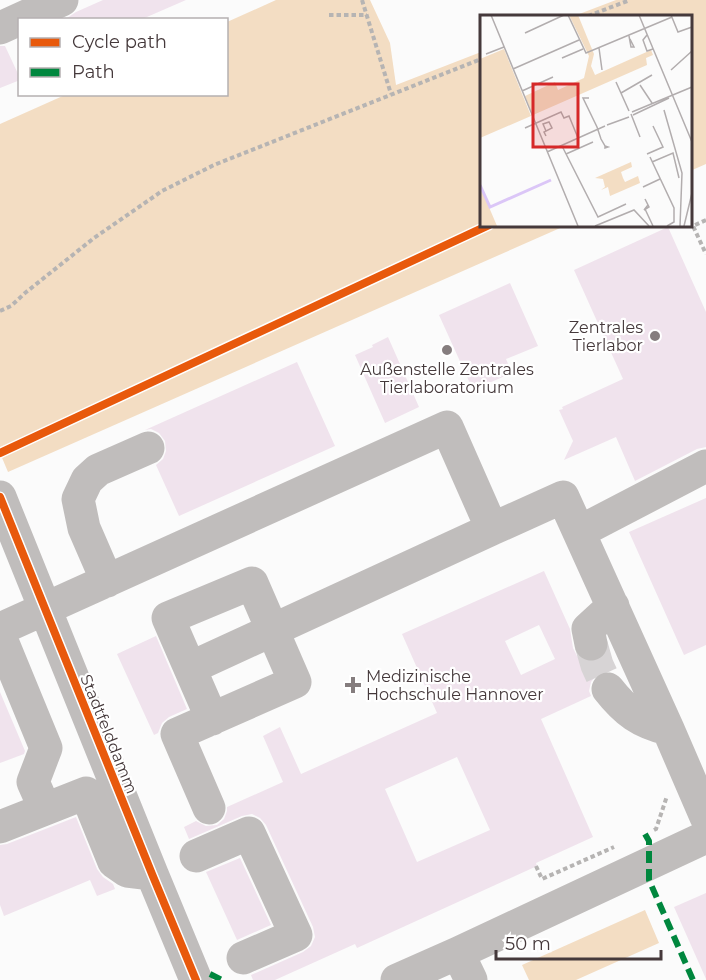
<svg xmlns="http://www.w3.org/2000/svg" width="706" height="980" font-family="Montserrat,sans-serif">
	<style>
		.green { fill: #f3ddc3 }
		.building { fill: #f0e3ed; fill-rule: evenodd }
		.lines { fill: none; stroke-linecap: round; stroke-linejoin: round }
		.minor-tunnel { stroke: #d7d4d5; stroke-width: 33; stroke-dasharray: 33 16; stroke-linecap: butt }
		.path { stroke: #b6b4b3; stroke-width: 4; stroke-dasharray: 4.5 3; stroke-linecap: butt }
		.minor { stroke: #c0bdbc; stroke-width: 33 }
		.quiet { stroke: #00873e; stroke-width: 6; stroke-dasharray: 12 6; stroke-linecap: butt }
		.cycleway-casing { stroke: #fff; stroke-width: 11 }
		.cycleway { stroke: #e8590c; stroke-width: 8 }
		.poi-dot { fill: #857d7e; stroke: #fff; stroke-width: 2 }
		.labels { text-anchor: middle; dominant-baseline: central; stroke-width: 4.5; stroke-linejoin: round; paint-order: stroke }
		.poi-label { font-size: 16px; fill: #45393b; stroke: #fff; text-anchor: end }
		.street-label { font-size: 16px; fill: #45393b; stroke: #fff }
		.inset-river { fill: none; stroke: #dbc6f7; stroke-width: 3 }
		.inset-road { fill: none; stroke: #b2adae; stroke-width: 1.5 }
		.view { fill: #d62828; fill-opacity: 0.15; stroke: #d62828; stroke-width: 3 }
		.inset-edge { fill: none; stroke: #45393b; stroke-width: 3 }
	</style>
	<rect width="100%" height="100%" fill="#fbfbfb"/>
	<!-- green -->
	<path class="green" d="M 276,0 L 370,0 L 390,43 L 396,85 L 481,52 L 481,225 L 567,225 L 8,472 L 0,453 L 0,124 L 65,95 L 226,94 L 227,22 Z
		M 616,0 L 706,0 L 706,164 L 690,171 L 690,16 L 574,16 Z
		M 645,910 L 659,943 L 576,980 L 529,980 L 522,965 Z"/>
	<!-- building -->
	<path class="building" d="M 103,0 L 186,0 L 140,20 L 64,20 L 76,12 Z
		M 0,46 L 5,46 L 20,78 L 20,80 L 0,88 Z
		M 668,227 L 706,312 L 706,447 L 697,449 L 635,481 L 616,437 L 564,460 L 573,441 L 559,410 L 563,409 L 562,407 L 623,379 L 574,270 Z
		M 510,283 L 538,346 L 506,359 L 512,373 L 473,390 L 439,315 Z
		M 388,337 L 419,407 L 385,423 L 355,355 L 373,347 L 372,345 Z
		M 297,362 L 335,446 L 179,516 L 156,465 L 163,459 L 166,451 L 165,441 L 159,433 L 151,429 L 145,430 Z
		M 706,498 L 706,645 L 684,655 L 629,532 Z
		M 544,571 L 570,629 L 573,648 L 577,656 L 586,662 L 595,662 L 604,658 L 607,671 L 597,674 L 591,682 L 589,691 L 591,696 L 541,719 L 593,837 L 536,863 L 537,866 L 357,948 L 355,944 L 275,980 L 253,980 L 251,975 L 303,952 L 311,946 L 315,937 L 313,927 L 266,825 L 260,818 L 252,814 L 242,816 L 189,839 L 184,827 L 196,821 L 206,826 L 217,825 L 224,819 L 227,811 L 227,807 L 283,782 L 263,736 L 280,727 L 301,774 L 437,713 L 402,634 ZM 539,625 L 555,659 L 521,675 L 505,641 ZM 457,757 L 490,830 L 417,862 L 385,789 Z
		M 156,636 L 187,709 L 169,717 L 162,723 L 158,733 L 154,735 L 117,654 Z
		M 0,692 L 25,751 L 24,754 L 0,763 Z
		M 76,817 L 97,869 L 103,877 L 113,884 L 115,889 L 97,896 L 90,880 L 4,916 L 0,905 L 0,845 L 7,844 Z
		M 240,858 L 271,925 L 237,940 L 206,872 Z
		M 706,893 L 706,979 L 674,907 Z"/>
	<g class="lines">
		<!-- minor-tunnel -->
		<path class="minor-tunnel" d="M 591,644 L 597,665 L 608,689"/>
		<!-- path -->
		<path class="path" d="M 362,0 L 391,94
			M 329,15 L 367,15
			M 588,16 L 630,0
			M 706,220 L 693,226 L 706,254
			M 0,311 L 11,306 L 25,293 L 94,238 L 162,191 L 214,165 L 481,59
			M 654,830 L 656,829 L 667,796
			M 536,866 L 542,879 L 614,847"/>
		<!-- minor -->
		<path class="minor" d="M 0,28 L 62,0
			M 0,497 L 152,874 L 196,980
			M 579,532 L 706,466
			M 107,581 L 84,528 L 78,499 L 87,480 L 98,470 L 148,448
			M 0,629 L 447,427 L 492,529 L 563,497 L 668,729 L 706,817
			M 0,636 L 46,748 L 33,782 L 45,809
			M 591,644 L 588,629 L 613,606
			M 190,668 L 492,529
			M 608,689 C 626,712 640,722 668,729
			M 209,808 L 177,734 L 295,682 L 252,583 L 168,618 L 212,719
			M 0,827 L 86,793 L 114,862 L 127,871 L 152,874
			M 196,856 L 249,833 L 296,935 L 243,958
			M 458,953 L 471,980
			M 397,980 L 458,953 L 706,837"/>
		<!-- quiet -->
		<path class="quiet" d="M 645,834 L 649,841 L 649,880 L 693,980
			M 210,974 L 222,980"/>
		<!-- cycleway casing -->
		<g class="cycleway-casing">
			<path id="cycleway" d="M 0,453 L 489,225
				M 0,497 L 152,874 L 196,980"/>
		</g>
		<!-- cycleway -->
		<use href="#cycleway" class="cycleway"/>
	</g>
	<!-- markers -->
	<g class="poi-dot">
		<circle cx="655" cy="336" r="6"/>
		<circle cx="447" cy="350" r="6"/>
		<path d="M350 676h6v6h6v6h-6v6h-6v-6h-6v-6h6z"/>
	</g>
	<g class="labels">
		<!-- poi labels -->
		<g class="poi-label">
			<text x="643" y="327">Zentrales<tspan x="643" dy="18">Tierlabor</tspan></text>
			<text x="447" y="369" text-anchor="middle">Außenstelle Zentrales<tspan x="447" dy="18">Tierlaboratorium</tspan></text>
			<text x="366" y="676" text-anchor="start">Medizinische<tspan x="366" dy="18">Hochschule Hannover</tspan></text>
		</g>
		<!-- street labels -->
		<g class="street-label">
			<text transform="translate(109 734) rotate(68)">Stadtfelddamm</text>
		</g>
	</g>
	<!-- overview -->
	<g transform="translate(480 15)">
		<rect width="212" height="212" fill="#fbfbfb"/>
		<path d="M 89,0 L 98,0 L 114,39 L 111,51 L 115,60 L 171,35 L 173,40 L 166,43 L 167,50 L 53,100 L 45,81 L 75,67 L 78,75 L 104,63 L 109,41 ZM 24,34 L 51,101 L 0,123 L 0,44 ZM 151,147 L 152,152 L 141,157 L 143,163 L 145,167 L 158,161 L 160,168 L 130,181 L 128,172 L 121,175 L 125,172 L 123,164 L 115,163 ZM 0,171 L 17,211 L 0,211 Z" fill="#f3ddc3"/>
		<path class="inset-river" d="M 0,170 L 10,192 L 71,165"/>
		<path class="inset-road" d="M 11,0 L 98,211M 88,0 L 106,38 L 192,2M 159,0 L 212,127M 191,0 L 198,17 L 212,12M 45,18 L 84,0M 167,20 L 163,25 L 167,36 L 173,34M 149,21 L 151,32 L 154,32 L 150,24M 119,33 L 122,55M 6,39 L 24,32M 82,43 L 103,34M 33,54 L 99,25M 191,55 L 212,36M 136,67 L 149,96M 160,70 L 172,88M 42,76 L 73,62M 141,78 L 172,60M 109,83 L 103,83 L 117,112 L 121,124 L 125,131 L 125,133 L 128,132 L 125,131M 184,95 L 202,158 L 200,211M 152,97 L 212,72M 151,99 L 160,122M 153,100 L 189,83M 127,110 L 149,102M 45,113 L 81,97 L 84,103 L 89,101 L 98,123M 66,121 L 64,117 L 72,113 L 69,107 L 63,109 L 66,116M 82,131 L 118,202 L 146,189M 67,137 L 125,111M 86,139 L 113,127M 167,139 L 183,132 L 173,111M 170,142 L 194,193 L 194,207 L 187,211M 172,147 L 193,138 L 199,163M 163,172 L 180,164M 165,184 L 169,192 L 164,195 L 168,190M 165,194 L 173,211M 115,211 L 154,195 L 169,211M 204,211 L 212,178"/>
		<path class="view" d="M 53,69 L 98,69 L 98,132 L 53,132 Z"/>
		<rect width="212" height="212" class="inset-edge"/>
	</g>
	<!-- legend -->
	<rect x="18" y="18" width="210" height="78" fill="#ffffff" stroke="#b5b0b1" stroke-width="1.5"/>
	<rect x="30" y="38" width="30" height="9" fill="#e8590c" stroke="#b5b0b1" stroke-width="1.5"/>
	<text x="72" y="48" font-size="18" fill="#45393b">Cycle path</text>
	<rect x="30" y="68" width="30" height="9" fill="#00873e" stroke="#b5b0b1" stroke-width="1.5"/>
	<text x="72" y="78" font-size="18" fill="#45393b">Path</text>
	<!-- scale -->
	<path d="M496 950v9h165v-9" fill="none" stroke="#45393b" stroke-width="3"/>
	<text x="505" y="950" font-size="18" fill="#45393b" stroke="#ffffff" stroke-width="4.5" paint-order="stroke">50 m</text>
</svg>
